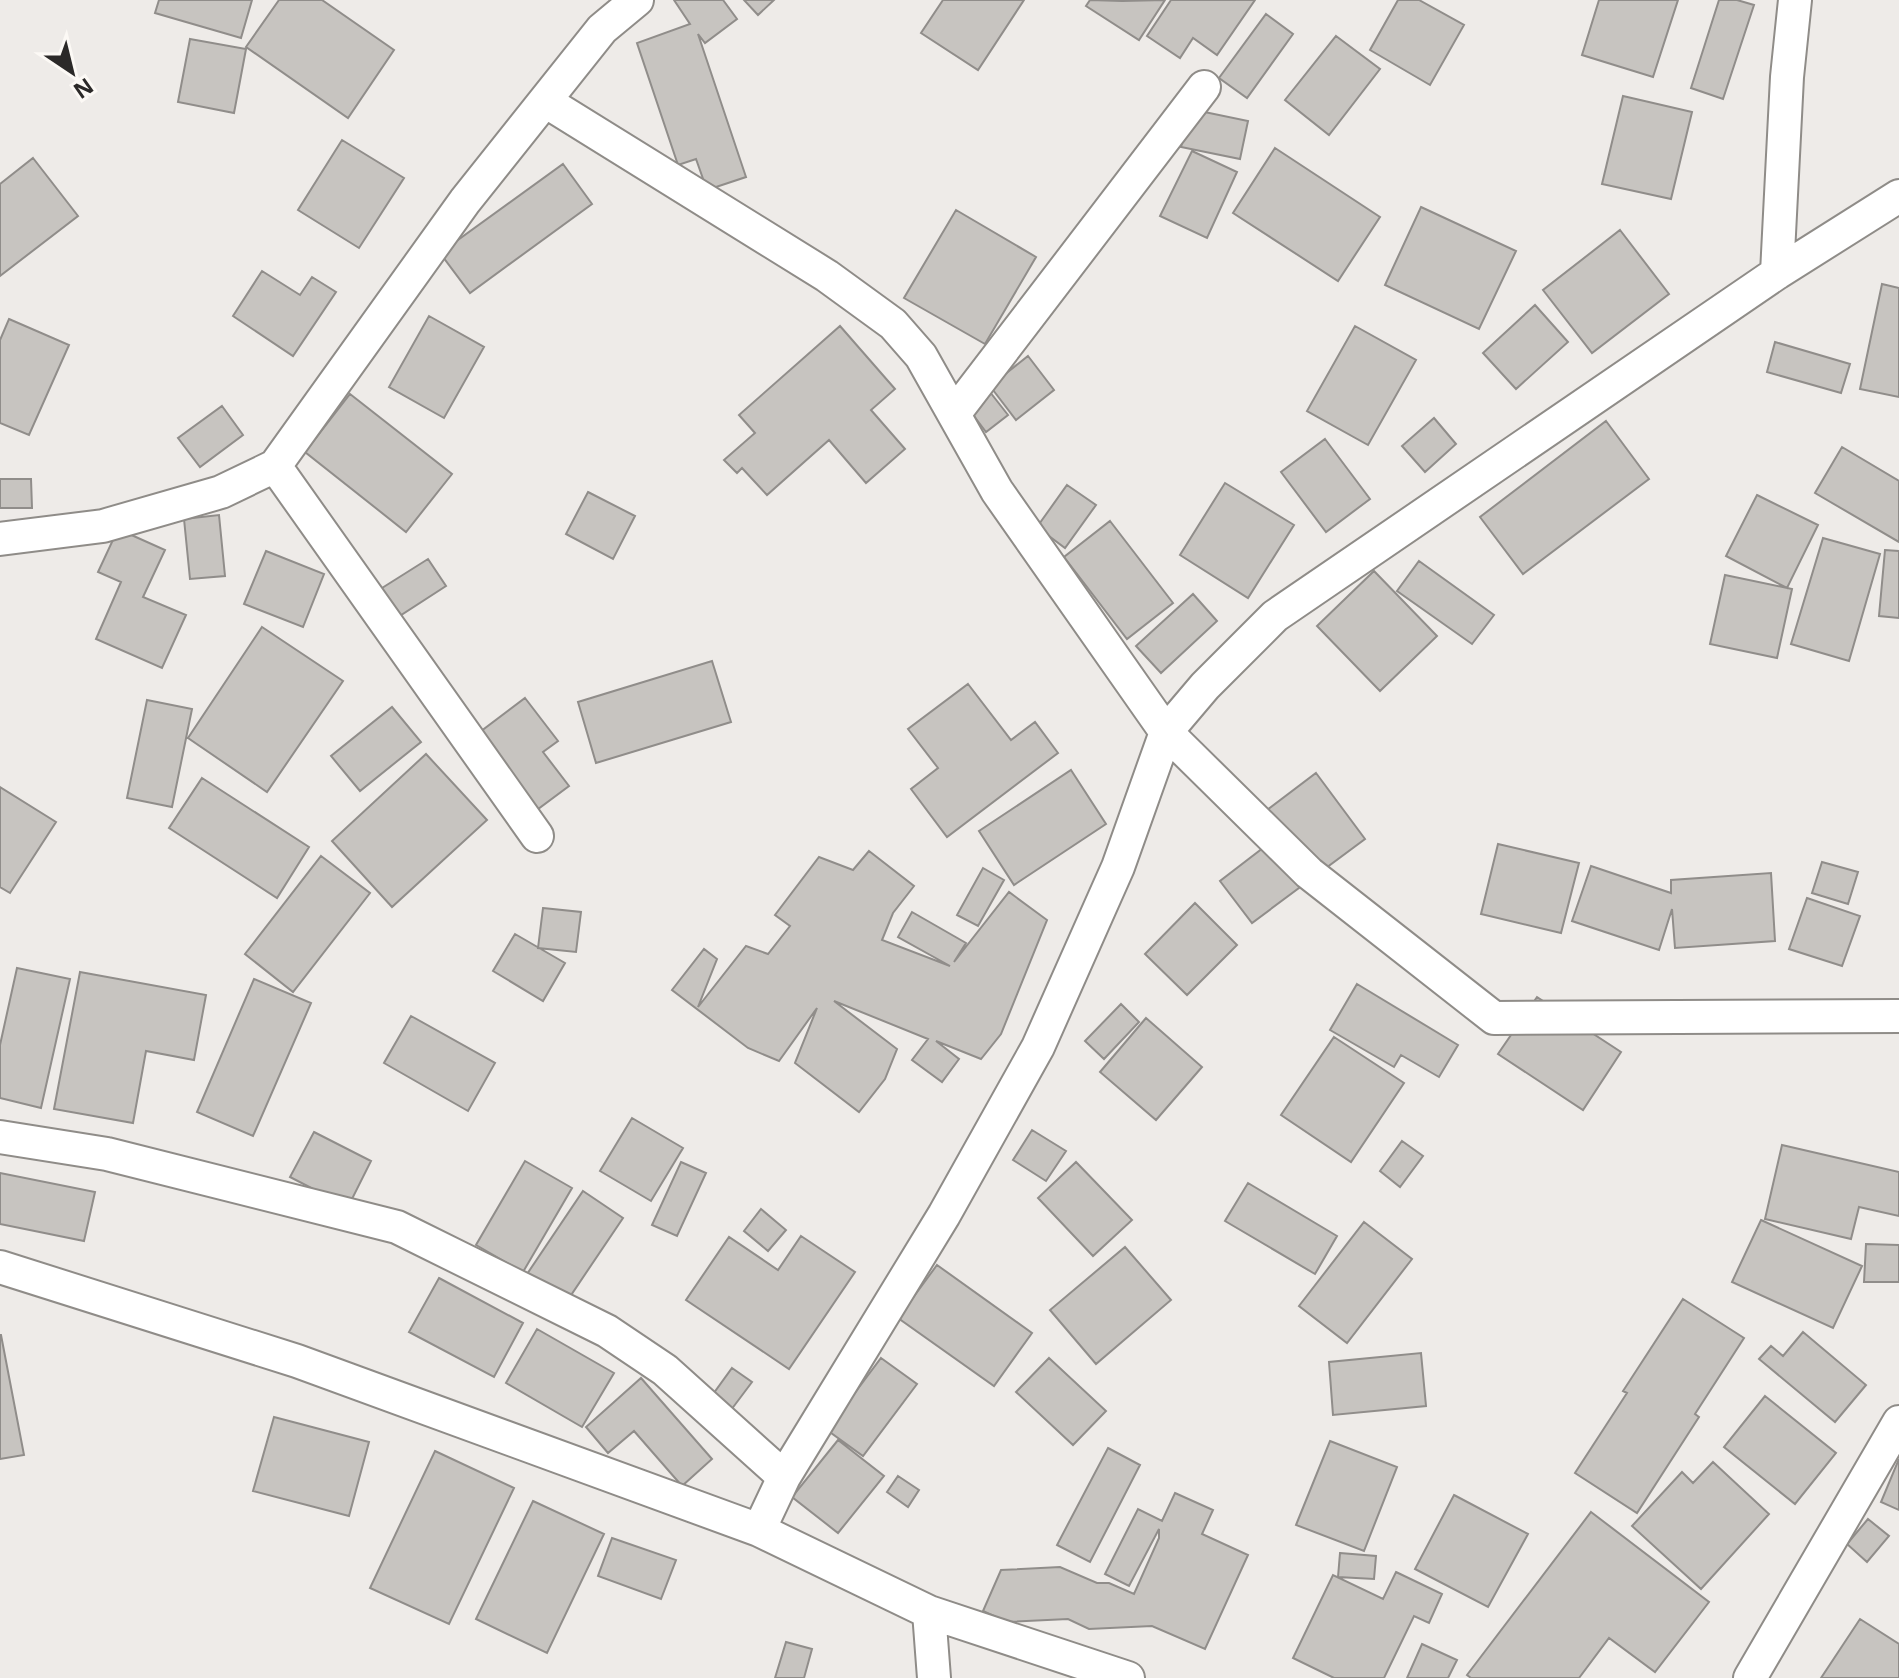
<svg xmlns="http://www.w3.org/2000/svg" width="1899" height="1678" font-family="'Open Sans',sans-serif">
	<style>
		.building { fill: #c7c4c0; stroke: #908d8a; stroke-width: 2 }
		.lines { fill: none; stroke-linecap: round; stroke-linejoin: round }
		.street-casing { stroke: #8f8c88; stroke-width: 36 }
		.street { stroke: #fff; stroke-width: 32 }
	</style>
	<rect width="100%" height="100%" fill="#eeebe8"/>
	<!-- building -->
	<path class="building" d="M 159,0 L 252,0 L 241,38 L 155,13 Z
		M 279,0 L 322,0 L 394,50 L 348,118 L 246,47 Z
		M 723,0 L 737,19 L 705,43 L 698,34 L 746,177 L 707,190 L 696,159 L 678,165 L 637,43 L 690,24 L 674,0 Z
		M 744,0 L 774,0 L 758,15 Z
		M 943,0 L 1024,0 L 978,70 L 921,33 Z
		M 1090,0 L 1122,1 L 1165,0 L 1139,40 L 1086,6 Z
		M 1171,0 L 1255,0 L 1217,55 L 1193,38 L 1180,58 L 1147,36 Z
		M 1398,0 L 1419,0 L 1464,25 L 1430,85 L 1370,50 Z
		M 1599,0 L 1678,0 L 1653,77 L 1582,55 Z
		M 1719,0 L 1737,0 L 1754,5 L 1723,99 L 1691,88 Z
		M 1266,14 L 1293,34 L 1247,98 L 1219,78 Z
		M 1336,36 L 1380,69 L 1329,135 L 1285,100 Z
		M 190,39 L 246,49 L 234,113 L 178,102 Z
		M 1623,96 L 1692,112 L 1671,199 L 1602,184 Z
		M 1190,109 L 1248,121 L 1240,159 L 1181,147 Z
		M 342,140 L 404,178 L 359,248 L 298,210 Z
		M 1275,148 L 1380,217 L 1338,281 L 1233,213 Z
		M 1192,151 L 1237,172 L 1207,238 L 1160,216 Z
		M 33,158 L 78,216 L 0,276 L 0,184 Z
		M 563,164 L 592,204 L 470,293 L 440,253 Z
		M 1421,207 L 1516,251 L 1479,329 L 1385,285 Z
		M 956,210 L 1036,257 L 985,344 L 904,298 Z
		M 1620,230 L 1669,294 L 1592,353 L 1543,290 Z
		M 262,271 L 300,295 L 312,277 L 336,292 L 293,356 L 233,316 Z
		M 1882,284 L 1899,288 L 1899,397 L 1860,389 Z
		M 1535,305 L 1568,342 L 1516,389 L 1483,353 Z
		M 429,316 L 484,347 L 444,418 L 389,387 Z
		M 9,319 L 69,345 L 29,435 L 0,423 L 0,340 Z
		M 840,326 L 895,389 L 871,410 L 905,449 L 866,483 L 829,440 L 767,495 L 742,468 L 737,473 L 724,460 L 755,433 L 739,415 Z
		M 1355,326 L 1416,360 L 1368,445 L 1307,411 Z
		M 1775,342 L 1850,364 L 1841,393 L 1767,372 Z
		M 1028,356 L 1054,390 L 1016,420 L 990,386 Z
		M 986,387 L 1008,415 L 986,432 L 965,404 Z
		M 350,394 L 452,474 L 406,532 L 305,452 Z
		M 222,406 L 243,435 L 200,467 L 178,438 Z
		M 1434,418 L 1456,444 L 1425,472 L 1402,446 Z
		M 1606,421 L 1649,479 L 1523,574 L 1480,517 Z
		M 1325,439 L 1370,499 L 1326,532 L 1281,472 Z
		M 1842,447 L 1899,481 L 1899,542 L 1815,493 Z
		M 0,479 L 31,479 L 32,508 L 0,508 Z
		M 1225,483 L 1294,525 L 1248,598 L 1180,555 Z
		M 1067,485 L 1096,505 L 1065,548 L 1037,527 Z
		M 588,492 L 635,516 L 613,559 L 566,534 Z
		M 1757,495 L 1818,525 L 1787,588 L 1726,556 Z
		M 219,515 L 225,576 L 190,579 L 184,519 Z
		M 1110,521 L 1173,603 L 1127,639 L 1064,557 Z
		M 118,529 L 165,550 L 143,597 L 186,615 L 162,668 L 96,639 L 121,582 L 98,572 Z
		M 1823,538 L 1880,554 L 1849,661 L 1791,644 Z
		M 1885,550 L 1899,551 L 1899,618 L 1879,616 Z
		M 266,551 L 324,574 L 303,627 L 244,604 Z
		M 428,559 L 446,586 L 381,628 L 363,600 Z
		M 1419,561 L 1494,615 L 1472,644 L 1397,591 Z
		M 1374,571 L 1437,636 L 1380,691 L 1317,626 Z
		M 1725,575 L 1792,589 L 1777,658 L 1710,644 Z
		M 1193,594 L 1217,621 L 1161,673 L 1136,646 Z
		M 262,627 L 343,681 L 267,792 L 188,738 Z
		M 712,661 L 731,722 L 596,763 L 578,702 Z
		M 968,684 L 1011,740 L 1035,722 L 1058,753 L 947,837 L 911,789 L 938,768 L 908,729 Z
		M 525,698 L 558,741 L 543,752 L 569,786 L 530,815 L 472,738 Z
		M 147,700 L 192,709 L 172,807 L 127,798 Z
		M 392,707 L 421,742 L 360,791 L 331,756 Z
		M 426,754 L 487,820 L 392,907 L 332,841 Z
		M 1071,770 L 1106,824 L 1014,885 L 979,831 Z
		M 1316,773 L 1365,839 L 1252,923 L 1220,881 L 1272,841 L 1255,819 Z
		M 202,778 L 309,847 L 277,898 L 169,828 Z
		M 0,787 L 56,822 L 10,893 L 0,887 Z
		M 1498,844 L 1579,863 L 1561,933 L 1481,914 Z
		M 869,851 L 914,886 L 893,913 L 882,940 L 950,966 L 898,937 L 912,912 L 966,943 L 954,962 L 1009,892 L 1047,920 L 1001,1034 L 981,1059 L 936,1041 L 959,1059 L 942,1082 L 912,1060 L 928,1039 L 834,1001 L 897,1049 L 885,1079 L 859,1112 L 795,1063 L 817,1008 L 779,1061 L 748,1048 L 672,990 L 704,949 L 717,959 L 698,1007 L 746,946 L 768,954 L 790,926 L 775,915 L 819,857 L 853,870 Z
		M 321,856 L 370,893 L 293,992 L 245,954 Z
		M 1822,862 L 1858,872 L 1848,904 L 1812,893 Z
		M 1591,866 L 1671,893 L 1671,880 L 1771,873 L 1775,941 L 1675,948 L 1672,909 L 1659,950 L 1572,921 Z
		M 983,868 L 1004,880 L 978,926 L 957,915 Z
		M 1807,898 L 1860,916 L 1842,966 L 1789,949 Z
		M 1195,903 L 1237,945 L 1187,995 L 1145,954 Z
		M 543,908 L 581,912 L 576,952 L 538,948 Z
		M 515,934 L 565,963 L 543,1001 L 493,971 Z
		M 17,968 L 70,979 L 41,1108 L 0,1098 L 0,1045 Z
		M 80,972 L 206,995 L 194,1060 L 146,1051 L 133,1123 L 54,1109 Z
		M 254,979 L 311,1003 L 253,1136 L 197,1112 Z
		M 1357,984 L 1458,1045 L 1439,1077 L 1401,1055 L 1394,1067 L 1330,1030 Z
		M 1537,997 L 1621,1052 L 1583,1110 L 1498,1054 Z
		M 1121,1004 L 1139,1022 L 1104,1059 L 1085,1041 Z
		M 411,1016 L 495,1063 L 468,1111 L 384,1063 Z
		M 1146,1018 L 1202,1067 L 1156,1120 L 1100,1072 Z
		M 1334,1037 L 1404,1083 L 1351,1162 L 1281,1115 Z
		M 632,1118 L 683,1148 L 651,1201 L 600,1171 Z
		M 1032,1130 L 1066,1151 L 1046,1181 L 1013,1160 Z
		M 314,1132 L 371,1161 L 348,1207 L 290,1177 Z
		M 1402,1141 L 1423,1156 L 1400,1187 L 1380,1171 Z
		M 1782,1145 L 1899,1172 L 1899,1216 L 1859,1207 L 1851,1239 L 1765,1219 Z
		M 525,1161 L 572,1188 L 523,1272 L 476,1245 Z
		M 681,1162 L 706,1173 L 677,1236 L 652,1225 Z
		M 1076,1162 L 1132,1220 L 1093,1256 L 1038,1198 Z
		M 0,1173 L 95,1192 L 84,1241 L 0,1224 Z
		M 1248,1183 L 1337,1236 L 1315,1274 L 1225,1221 Z
		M 583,1191 L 623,1218 L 561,1310 L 521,1283 Z
		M 761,1209 L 786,1230 L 768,1251 L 744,1231 Z
		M 1761,1220 L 1862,1266 L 1833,1328 L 1732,1282 Z
		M 1364,1222 L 1412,1259 L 1347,1343 L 1299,1306 Z
		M 801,1236 L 855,1272 L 789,1369 L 686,1300 L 729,1237 L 778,1270 Z
		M 1866,1244 L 1899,1245 L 1899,1282 L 1864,1282 Z
		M 1125,1247 L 1171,1300 L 1096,1364 L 1050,1310 Z
		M 937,1265 L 1032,1333 L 994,1386 L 898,1318 Z
		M 439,1278 L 523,1323 L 494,1377 L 409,1332 Z
		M 1683,1299 L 1744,1338 L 1695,1414 L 1699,1417 L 1637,1513 L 1575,1473 L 1627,1393 L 1623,1391 Z
		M 537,1329 L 614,1373 L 582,1427 L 506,1383 Z
		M 1803,1332 L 1866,1385 L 1835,1422 L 1759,1359 L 1771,1346 L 1783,1356 Z
		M 1,1335 L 24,1455 L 0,1459 L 0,1335 Z
		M 1421,1353 L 1426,1406 L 1333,1415 L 1329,1362 Z
		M 881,1358 L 917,1384 L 863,1456 L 827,1430 Z
		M 1049,1358 L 1106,1411 L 1073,1445 L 1016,1392 Z
		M 732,1368 L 752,1382 L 731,1410 L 711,1397 Z
		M 641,1378 L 712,1459 L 682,1486 L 634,1431 L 608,1453 L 586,1427 Z
		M 1765,1396 L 1836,1453 L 1795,1504 L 1724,1447 Z
		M 274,1417 L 369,1442 L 349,1516 L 253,1491 Z
		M 838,1440 L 884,1476 L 838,1533 L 792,1497 Z
		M 1330,1441 L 1397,1467 L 1364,1551 L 1296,1525 Z
		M 1108,1448 L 1140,1465 L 1090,1562 L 1057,1545 Z
		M 435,1451 L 514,1488 L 449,1624 L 370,1588 Z
		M 1899,1459 L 1899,1510 L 1881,1502 Z
		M 1713,1462 L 1769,1514 L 1701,1589 L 1632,1526 L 1682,1472 L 1693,1483 Z
		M 898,1476 L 919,1490 L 908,1507 L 887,1492 Z
		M 1175,1493 L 1213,1510 L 1202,1534 L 1248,1555 L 1205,1649 L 1152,1626 L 1089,1629 L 1068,1619 L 1007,1622 L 983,1611 L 1001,1570 L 1060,1567 L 1097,1583 L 1109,1583 L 1134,1594 L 1159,1538 L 1159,1529 L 1129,1586 L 1105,1574 L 1138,1509 L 1162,1521 Z
		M 1454,1495 L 1528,1534 L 1488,1607 L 1415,1569 Z
		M 533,1501 L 604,1534 L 547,1653 L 476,1619 Z
		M 1591,1512 L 1709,1602 L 1655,1672 L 1609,1638 L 1579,1678 L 1471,1678 L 1467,1675 Z
		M 1868,1519 L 1889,1536 L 1867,1562 L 1847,1544 Z
		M 612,1538 L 676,1560 L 661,1599 L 598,1576 Z
		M 1340,1553 L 1376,1556 L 1374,1579 L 1338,1577 Z
		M 1396,1572 L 1442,1594 L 1429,1623 L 1414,1616 L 1384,1678 L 1334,1678 L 1293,1658 L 1333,1575 L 1383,1599 Z
		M 1860,1619 L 1899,1644 L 1899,1678 L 1821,1678 Z
		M 786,1642 L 812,1649 L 804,1678 L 775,1678 Z
		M 1422,1644 L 1457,1660 L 1448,1678 L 1407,1678 Z"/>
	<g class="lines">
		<!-- street casing -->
		<g class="street-casing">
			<path id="street" d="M 545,101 L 827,276 L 893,324 L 921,356 L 997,491 L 1166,732 L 1309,873 L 1494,1018 L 1899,1016
				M 1777,273 L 1787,77 L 1795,0
				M 954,414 L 1204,87
				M 275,466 L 537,836
				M 0,539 L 103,526 L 221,492 L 275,466 L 465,201 L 602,29 L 637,0
				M 0,1137 L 107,1154 L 397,1227 L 607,1331 L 665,1370 L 784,1477
				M 0,1267 L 297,1361 L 759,1530 L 929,1612 L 1128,1678
				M 759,1530 L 784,1477 L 944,1215 L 1038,1047 L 1118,867 L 1166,732 L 1205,686 L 1275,616 L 1777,273 L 1899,196
				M 929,1612 L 934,1678
				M 1750,1678 L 1899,1422"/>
		</g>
		<!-- street -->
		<use href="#street" class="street"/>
	</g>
	<!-- north arrow -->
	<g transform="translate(72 72) rotate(145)" stroke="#fcf9f5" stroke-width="6" paint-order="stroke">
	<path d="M0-6L14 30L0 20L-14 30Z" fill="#2b2928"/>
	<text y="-12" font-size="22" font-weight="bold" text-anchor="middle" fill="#2b2928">N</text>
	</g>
</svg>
